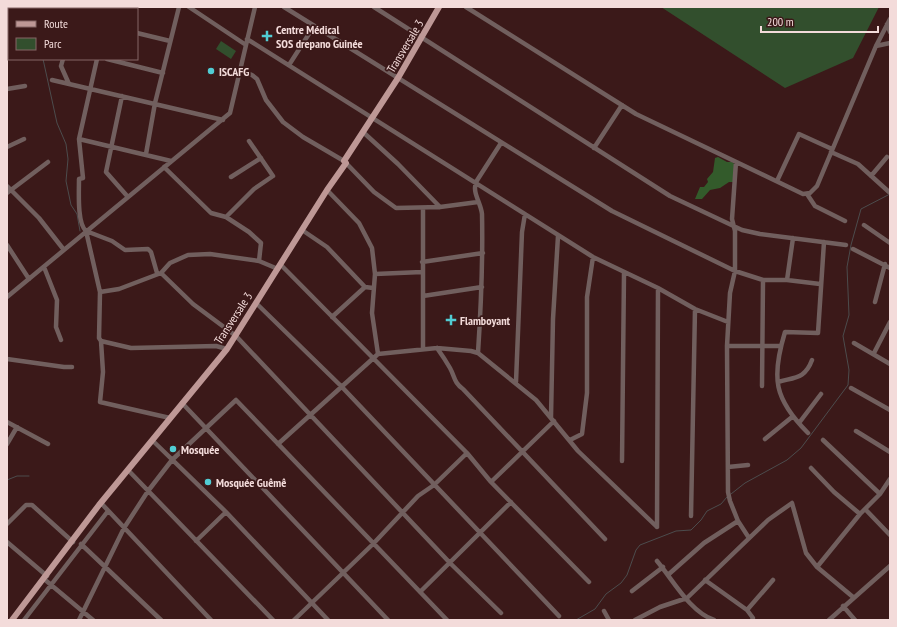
<svg xmlns="http://www.w3.org/2000/svg" width="897" height="627" font-family="'PT Sans Narrow',sans-serif">
	<style>
		.green { fill: #324f2d }
		.forest { fill: #335b2b }
		.lines { fill: none; stroke-linecap: round; stroke-linejoin: round }
		.stream { stroke: #4c4c4d; stroke-width: 1 }
		.minor { stroke: #715f5e; stroke-width: 4.5 }
		.major { stroke: #be9896; stroke-width: 6 }
		.poi-dot { fill: #51ccd3; stroke: #3b1919; stroke-width: 1.5 }
		.labels { text-anchor: middle; dominant-baseline: central; stroke-width: 3.5; stroke-linejoin: round; paint-order: stroke }
		.poi-label { font-size: 12px; font-weight: bold; fill: #f3dbda; stroke: #3b1919; text-anchor: start }
		.street-label { font-size: 12px; fill: #f3dbda; stroke: #3b1919 }
	</style>
	<rect width="100%" height="100%" fill="#3b1919"/>
	<!-- green -->
	<path class="green" d="M 661,7 L 879,7 L 853,58 L 785,88 Z
		M 221,41 L 236,51 L 231,59 L 216,49 Z"/>
	<!-- forest -->
	<path class="forest" d="M 718,157 L 727,162 L 732,162 L 737,166 L 735,182 L 729,182 L 720,188 L 710,190 L 702,199 L 695,199 L 700,187 L 704,187 L 708,182 L 707,179 L 713,172 L 715,158 Z"/>
	<g class="lines">
		<!-- stream -->
		<path class="stream" d="M 38,7 L 38,9
			M 43,59 L 57,123 L 66,144 L 68,159 L 66,181 L 71,205 L 77,214 L 80,231
			M 7,480 L 17,476 L 29,476
			M 731,494 L 745,483 L 787,460 L 801,448 L 848,385 L 849,370 L 843,336 L 849,315 L 847,267 L 851,245 L 861,209 L 890,194
			M 576,620 L 595,609 L 606,594 L 621,583 L 627,575 L 636,550 L 640,545 L 676,531 L 691,530 L 701,520 L 707,511 L 721,504 L 727,497"/>
		<!-- minor -->
		<path class="minor" d="M 77,7 L 78,9
			M 189,7 L 246,45
			M 284,7 L 612,211 L 735,271 L 763,280 L 787,280 L 820,284
			M 374,7 L 670,196 L 742,230 L 760,234 L 846,245
			M 466,7 L 636,114 L 803,194 L 810,193 L 817,186 L 876,46 L 890,19
			M 109,9 L 110,7
			M 887,24 L 890,32
			M 137,33 L 170,41
			M 247,39 L 593,257 L 658,288 L 695,309 L 728,322
			M 876,46 L 890,43
			M 63,59 L 61,66 L 69,84
			M 97,59 L 79,139 L 83,178 L 79,179 C 79,192 77,223 86,231 L 100,292 L 99,338 L 101,341 L 131,348 L 216,346 L 227,349
			M 107,59 L 163,73
			M 289,65 L 314,26
			M 240,70 L 252,75 L 257,79 L 266,100 L 283,122 L 303,137 L 344,161
			M 52,80 L 223,120
			M 7,89 L 25,86
			M 122,96 L 106,172 L 128,197
			M 363,132 L 398,164 L 440,207
			M 79,139 L 171,161
			M 7,147 L 24,139
			M 594,148 L 622,105
			M 831,152 L 858,164 L 889,192
			M 146,154 L 155,103 L 179,7
			M 736,162 L 732,219 L 735,231 L 735,271 L 730,293 L 727,346 L 728,492 L 730,501 L 738,521
			M 346,163 L 374,192 L 396,208 L 440,207 L 478,202
			M 164,167 L 211,213 L 226,217 L 249,232 L 261,243 L 259,261
			M 871,176 L 887,157
			M 231,177 L 261,158
			M 777,181 L 799,134 L 832,149
			M 7,186 L 39,218 L 64,250
			M 327,190 L 359,223 L 372,248 L 375,274 L 372,313 L 378,354
			M 7,193 L 48,162
			M 807,194 L 815,206 L 845,221
			M 226,217 L 254,189 L 273,176 L 249,141
			M 864,225 L 890,243
			M 302,230 L 327,247 L 365,287
			M 86,231 L 112,241 L 125,250 L 148,249 L 151,252 L 157,273
			M 7,245 L 29,279
			M 853,249 L 890,268
			M 422,262 L 483,253
			M 281,265 L 467,453 L 491,482 L 589,582
			M 44,267 L 57,300 L 56,327 L 61,340
			M 161,273 L 193,304 L 236,336 L 450,563 L 501,613
			M 375,274 L 422,272
			M 787,280 L 793,238
			M 100,292 L 119,289 L 161,273 L 170,263 L 188,255 L 210,254 L 259,261 L 278,269
			M 423,296 L 482,287
			M 7,297 L 230,113 L 255,7
			M 875,302 L 885,264
			M 256,303 L 341,386 L 559,616
			M 332,317 L 365,287 L 373,288
			M 101,341 L 103,372 L 100,402 L 170,418
			M 854,343 L 890,364
			M 727,346 L 780,346
			M 437,348 C 442,355 446,361 450,368 C 455,377 454,383 463,389 L 605,539
			M 423,349 L 423,208
			M 478,353 C 481,307 483,261 482,214 C 481,203 472,193 476,182 L 501,143
			M 874,353 L 890,322
			M 7,359 L 64,367 L 72,367
			M 516,382 L 522,232 L 525,214
			M 778,382 C 795,377 805,379 812,360
			M 762,386 L 763,280
			M 851,388 L 890,410
			M 182,403 L 388,620
			M 551,417 L 553,319 L 558,236
			M 7,422 L 48,444
			M 799,423 L 821,394
			M 856,431 L 890,452
			M 808,433 C 774,399 771,378 785,332 L 818,333 L 824,242
			M 765,439 L 792,417
			M 152,440 L 226,512 L 328,620
			M 570,440 L 582,434 L 587,393 L 587,297 L 593,257
			M 823,440 L 880,494
			M 7,444 L 17,427
			M 278,444 L 378,354 L 437,348 L 471,351 L 478,353 L 536,400 L 578,451 L 657,527
			M 622,461 L 624,273
			M 728,467 L 748,465
			M 811,468 L 834,492 L 860,514
			M 128,470 L 273,620
			M 491,482 L 554,421
			M 101,503 L 211,620
			M 865,509 L 890,535
			M 691,516 L 695,309
			M 7,524 L 26,505 L 32,505 L 73,542
			M 657,527 L 658,288
			M 196,541 L 226,512
			M 7,542 L 47,576
			M 81,544 L 161,620
			M 657,561 C 673,580 690,612 714,620
			M 817,567 L 860,514 L 880,494 L 890,479
			M 669,574 L 704,543 L 738,521 L 749,538
			M 44,579 L 93,620
			M 705,580 L 747,610 L 753,618 L 752,620
			M 632,591 L 663,567
			M 420,592 L 511,502
			M 843,606 L 855,620
			M 747,610 L 773,580
			M 604,611 L 609,620
			M 24,620 L 108,511
			M 79,620 L 124,528 L 148,491 L 172,460 L 236,400 L 447,620
			M 294,620 L 373,544 L 418,496 L 434,485 L 467,453
			M 635,620 L 660,607 L 687,598 L 768,520 L 792,503 L 806,553 L 817,567 L 853,597
			M 829,620 L 890,566"/>
		<!-- major -->
		<path class="major" d="M 12,620 L 99,505 L 227,349 L 327,190 L 346,163 L 344,161 L 398,78 L 439,7"/>
	</g>
	<!-- markers -->
	<g class="poi-dot">
		<path d="M265 30h4v4h4v4h-4v4h-4v-4h-4v-4h4z"/>
		<circle cx="211" cy="71" r="4"/>
		<path d="M449 314h4v4h4v4h-4v4h-4v-4h-4v-4h4z"/>
		<circle cx="173" cy="449" r="4"/>
		<circle cx="208" cy="482" r="4"/>
	</g>
	<g class="labels">
		<!-- poi labels -->
		<g class="poi-label">
			<text x="276" y="29">Centre Médical<tspan x="276" dy="14">SOS drepano Guinée</tspan></text>
			<text x="219" y="71">ISCAFG</text>
			<text x="460" y="320">Flamboyant</text>
			<text x="181" y="449">Mosquée</text>
			<text x="216" y="482">Mosquée Guêmê</text>
		</g>
		<!-- street labels -->
		<g class="street-label">
			<text transform="translate(405 46) rotate(-59)">Transversale 3</text>
			<text transform="translate(233 318) rotate(-57)">Transversale 3</text>
		</g>
	</g>
	<!-- border -->
	<rect width="897" height="627" fill="none" stroke="#f3dbda" stroke-width="16"/>
	<!-- legend -->
	<rect x="8" y="8" width="130" height="52" fill="#3b1919" stroke="#856766"/>
	<rect x="16" y="21" width="20" height="6" fill="#be9896" stroke="#856766"/>
	<text x="44" y="28" font-size="12" fill="#f3dbda">Route</text>
	<rect x="16" y="38" width="20" height="12" fill="#324f2d" stroke="#856766"/>
	<text x="44" y="48" font-size="12" fill="#f3dbda">Parc</text>
	<!-- scale -->
	<path d="M761 26v6h117v-6" fill="none" stroke="#f3dbda" stroke-width="2"/>
	<text x="767" y="26" font-size="12" fill="#f3dbda" stroke="#3b1919" stroke-width="3" paint-order="stroke">200 m</text>
</svg>
